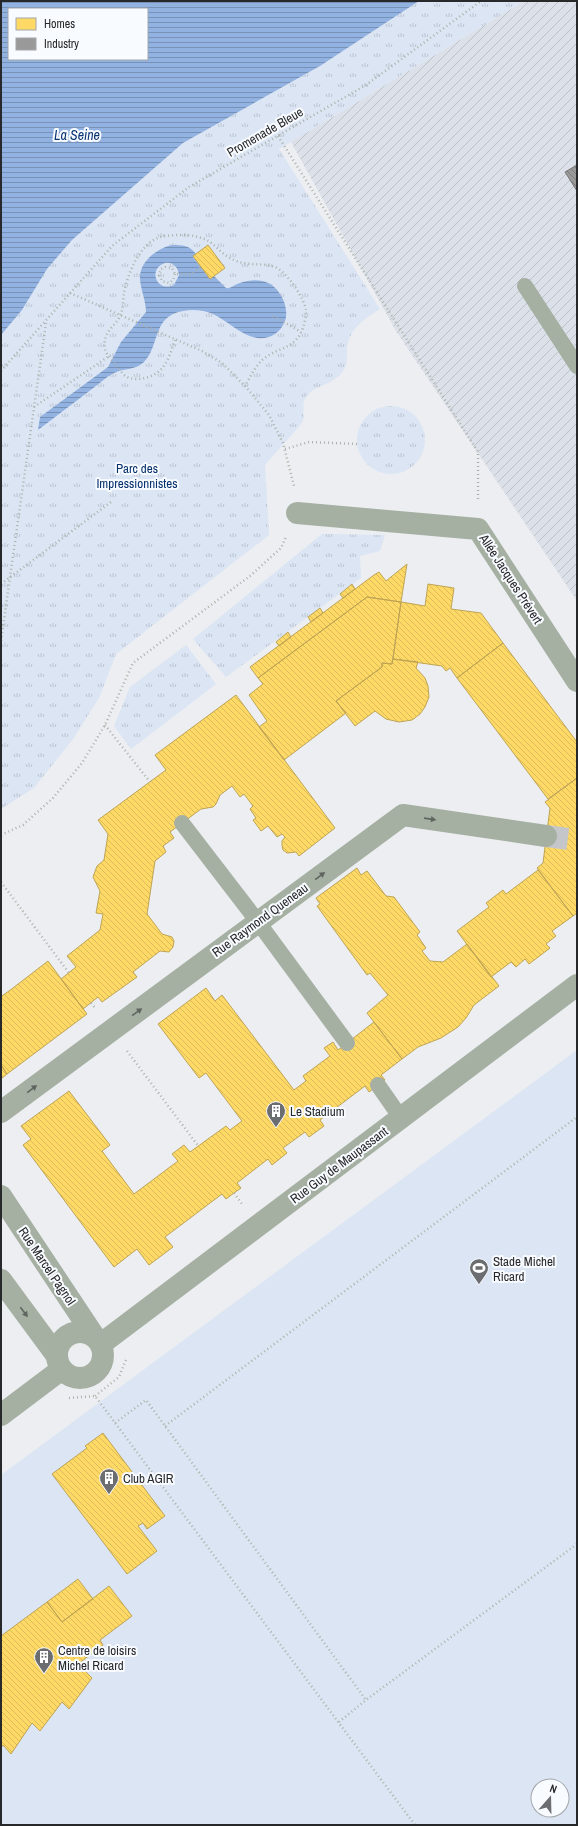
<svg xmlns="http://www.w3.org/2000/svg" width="578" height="1826" font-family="'Archivo Narrow',sans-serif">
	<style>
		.industrial { fill: url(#industrial-furrows) }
		.park { fill: url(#park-tufts) }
		.pitch { fill: #dbe5f4; fill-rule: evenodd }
		.water { fill: url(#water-rules); fill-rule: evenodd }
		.homes { fill: url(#homes-back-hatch); stroke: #bea454 }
		.industry { fill: url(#industry-back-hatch); stroke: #777778 }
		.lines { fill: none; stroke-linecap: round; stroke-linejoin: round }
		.street-tunnel { stroke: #c5c6c9; stroke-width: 22; stroke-dasharray: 22 11; stroke-linecap: butt }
		.path { stroke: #acb3ab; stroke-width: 2.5; stroke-dasharray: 1 3; stroke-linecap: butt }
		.lane { stroke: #a5b0a3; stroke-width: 16 }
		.street { stroke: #a5b0a3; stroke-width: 22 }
		.oneway { fill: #606560 }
		.labels { text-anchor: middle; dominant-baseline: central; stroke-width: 4; stroke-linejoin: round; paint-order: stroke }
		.street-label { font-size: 13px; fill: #27282a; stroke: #f8fbff }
		.park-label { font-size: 13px; fill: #07316d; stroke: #f8fbff }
		.poi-label { font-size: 13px; fill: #27282a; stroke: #f8fbff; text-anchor: start }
		.water-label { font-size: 14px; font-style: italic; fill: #0b3571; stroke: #f8fbff }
	</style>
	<defs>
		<pattern id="industrial-furrows" width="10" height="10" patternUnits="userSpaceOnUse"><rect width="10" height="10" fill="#dce1e9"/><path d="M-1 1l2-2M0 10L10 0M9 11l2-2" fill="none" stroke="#bdc1c8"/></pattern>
		<pattern id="park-tufts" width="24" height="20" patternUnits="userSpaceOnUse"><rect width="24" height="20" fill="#dbe5f4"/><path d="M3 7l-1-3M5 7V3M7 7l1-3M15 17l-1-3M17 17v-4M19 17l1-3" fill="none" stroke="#bcc4d1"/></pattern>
		<pattern id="water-rules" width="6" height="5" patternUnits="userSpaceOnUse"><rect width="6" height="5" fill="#92b2e2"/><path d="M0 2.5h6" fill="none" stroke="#7791b7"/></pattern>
		<pattern id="homes-back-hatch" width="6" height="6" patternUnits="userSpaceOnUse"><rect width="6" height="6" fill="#ffd966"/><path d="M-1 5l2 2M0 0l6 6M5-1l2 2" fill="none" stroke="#dbba59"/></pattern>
		<pattern id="industry-back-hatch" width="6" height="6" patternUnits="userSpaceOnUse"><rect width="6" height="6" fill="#999"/><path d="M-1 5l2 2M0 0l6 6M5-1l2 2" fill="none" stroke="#7d7d7d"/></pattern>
	</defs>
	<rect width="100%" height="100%" fill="#eceef1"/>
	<!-- industrial -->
	<path class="industrial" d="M 524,1 L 577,1 L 577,601 L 396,331 L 291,142 Z"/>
	<!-- park -->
	<path class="park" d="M 419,1 L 524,1 L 279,149 L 380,309 C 363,320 348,329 347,351 C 347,358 348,365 343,371 C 334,385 314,385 306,397 C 301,404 305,413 303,421 C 302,424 270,459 265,465 L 269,535 L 116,654 L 99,698 L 73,739 L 34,788 L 1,809 L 1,335 L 22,310 L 47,269 L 72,240 L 183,143 L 320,66 Z
		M357 440a34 34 0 1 1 68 0a34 34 0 1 1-68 0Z
		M 322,534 L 385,535 L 380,551 L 360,556 L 361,578 L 226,677 L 193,639 Z
		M 186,645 L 216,684 L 131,749 L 114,726 L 130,687 Z"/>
	<!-- pitch -->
	<path class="pitch" d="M 577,1050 L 577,1825 L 1,1825 L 1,1475 ZM 538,1786 L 562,1786 L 562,1810 L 538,1810 Z"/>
	<!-- water -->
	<path class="water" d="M 1,1 L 419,1 L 320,66 L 183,143 L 72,240 L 47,269 L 22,310 L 1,335 ZM 9,9 L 147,9 L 147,59 L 9,59 Z
		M 172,245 C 183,245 189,245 196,254 L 193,257 L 210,279 L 214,276 L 226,288 C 231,289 235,284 240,283 C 255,278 271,279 280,294 C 284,300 287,308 286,317 C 285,323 281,330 275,334 C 252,348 232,323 213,314 C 204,310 192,309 183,311 C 152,316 160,346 144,362 C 136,370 124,368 114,373 C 106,377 99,384 92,389 C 74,403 56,416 38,430 L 40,417 L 108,367 L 121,342 L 146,312 C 146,300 140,289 140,277 C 140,261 158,248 172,245 ZM 165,263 C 173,262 178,267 179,275 L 174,285 C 157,293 147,269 165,263 Z"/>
	<!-- homes -->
	<path class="homes" d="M 208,245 L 225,268 L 210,279 L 193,256 Z
		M 407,564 L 401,602 L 367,597 L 258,678 L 250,667 L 374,575 L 379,572 L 386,581 Z
		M 352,584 L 355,589 L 343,598 L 340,594 Z
		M 428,584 L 454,588 L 451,609 L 481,613 L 503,643 L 457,678 L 450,668 L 446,671 L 442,666 L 393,659 L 401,602 L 425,606 Z
		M 367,597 L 401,602 L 392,664 L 382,663 L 382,667 L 336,701 L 346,713 L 284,760 L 259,727 L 267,721 L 249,695 L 263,684 L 258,678 Z
		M 320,608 L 323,613 L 311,622 L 308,617 Z
		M 288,632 L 291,637 L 279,646 L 276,642 Z
		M 503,643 L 577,742 L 577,778 L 548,799 L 457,678 Z
		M 393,659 L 418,662 L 416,668 L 425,678 L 428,686 L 429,697 L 425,707 L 420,714 L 412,720 L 399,722 L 386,719 L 375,711 L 355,726 L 336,701 L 382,667 L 382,663 L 392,664 Z
		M 236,695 L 335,828 L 299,856 L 296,852 L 287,853 L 283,850 L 282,845 L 282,841 L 285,837 L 282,834 L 277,837 L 268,826 L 261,831 L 253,820 L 256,818 L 250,809 L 253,806 L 244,794 L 240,797 L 232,786 L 220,795 L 216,804 L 213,807 L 201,809 L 170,832 L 174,838 L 163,846 L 166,852 L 155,861 L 147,914 L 162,934 L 172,937 L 174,941 L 173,947 L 169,952 L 160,951 L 133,972 L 137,977 L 102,1002 L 98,997 L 83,1009 L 61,979 L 76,967 L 67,956 L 100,930 L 103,914 L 96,913 L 100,891 L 93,877 L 97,866 L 104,860 L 108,834 L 98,820 L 166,770 L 155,755 Z
		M 577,778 L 577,913 L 573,916 L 537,868 L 543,863 L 550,808 L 545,802 Z
		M 357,868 L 361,875 L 367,871 L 386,896 L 394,897 L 420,932 L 417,935 L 426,948 L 422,951 L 430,961 L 443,962 L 467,944 L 499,986 L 474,1005 L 466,1018 L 458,1027 L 441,1038 L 418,1047 L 402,1059 L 367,1013 L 388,995 L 370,973 L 367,975 L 317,906 L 320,904 L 316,898 Z
		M 538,870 L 573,916 L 552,931 L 556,936 L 546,944 L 550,948 L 529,964 L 525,959 L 516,967 L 511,962 L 491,977 L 457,931 L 489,907 L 486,903 L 503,890 L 506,894 Z
		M 48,961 L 87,1014 L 7,1074 L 1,1065 L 1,994 L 2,996 L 13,988 Z
		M 206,988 L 215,1001 L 222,995 L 294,1090 L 306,1081 L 303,1076 L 330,1056 L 324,1048 L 333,1042 L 338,1050 L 374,1022 L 402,1059 L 381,1075 L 385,1080 L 369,1092 L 365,1086 L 320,1120 L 324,1126 L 309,1137 L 305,1132 L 283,1148 L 287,1153 L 272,1165 L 268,1159 L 237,1183 L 241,1188 L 234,1193 L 226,1199 L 222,1194 L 165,1237 L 173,1247 L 149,1265 L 137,1249 L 114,1267 L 23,1145 L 31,1139 L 21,1126 L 69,1091 L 110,1145 L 102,1151 L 134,1194 L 178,1161 L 172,1154 L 184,1145 L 190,1152 L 226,1126 L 230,1130 L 242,1121 L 206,1073 L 199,1078 L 158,1024 Z
		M 1,1065 L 7,1074 L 1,1079 Z
		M 103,1433 L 165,1516 L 147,1529 L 143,1523 L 138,1526 L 157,1551 L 127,1574 L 52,1474 L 87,1448 L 85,1446 Z
		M 78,1579 L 93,1599 L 62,1622 L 47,1602 Z
		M 109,1586 L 132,1616 L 100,1640 L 103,1645 L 78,1664 L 92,1678 L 69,1709 L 62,1702 L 40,1731 L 32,1723 L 11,1754 L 3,1745 L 1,1748 L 1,1636 L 47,1602 L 62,1622 Z"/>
	<!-- industry -->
	<path class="industry" d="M 577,165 L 577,191 L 565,172 Z"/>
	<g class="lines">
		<!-- street-tunnel -->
		<path class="street-tunnel" d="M 546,836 L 577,840"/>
		<!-- path -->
		<path class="path" d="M 278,136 L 478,452 L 478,502
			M 175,274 L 173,280 L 169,283 L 162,281 L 159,275 L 161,269 L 165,267 L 172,268 L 175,274 L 192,274 L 201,267
			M 70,293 L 202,351 L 222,363 L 245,386 L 269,415 L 283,443 L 294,486
			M 273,316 L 301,332
			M 175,340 C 172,349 169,359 163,367 C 156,377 138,382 127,377 C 123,375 120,370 117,366 C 113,361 106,355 105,349 C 102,331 116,327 121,314 C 123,308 123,300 124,293 C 128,273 141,238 166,236 C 179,234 198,234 210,242 C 218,248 224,256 234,260 C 249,267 261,262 275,267 C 287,272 304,298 306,310 C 307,316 304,323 303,328 C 295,349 280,347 266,357 C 256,364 251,376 245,386
			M 1,371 L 112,246 L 189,187 L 366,85 L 481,1
			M 34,407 L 109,356
			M 285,449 L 309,442 L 357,444
			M 1,584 L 111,502
			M 1,641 L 46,323
			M 105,725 L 150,782
			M 1,835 L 23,825 L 53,798 L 82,763 L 105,725 L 133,663 L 250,576 L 281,548 L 286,537
			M 1,882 L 69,973
			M 91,1003 L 96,1009
			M 127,1051 L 199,1147
			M 234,1193 L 242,1204
			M 95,1396 L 119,1377 L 126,1360
			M 69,1398 L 95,1396 L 415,1825
			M 115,1423 L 146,1400 L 366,1700 L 577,1544
			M 165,1426 L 577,1117
			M 339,1722 L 366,1700"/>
		<!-- lane -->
		<path class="lane" d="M 525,286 L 577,366
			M 182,823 L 258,922 L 347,1043
			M 378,1085 L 401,1118"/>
		<!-- street -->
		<path class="street" d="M 297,513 L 478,529 L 577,681
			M 1,1112 L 403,815 L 546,836
			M 1,1196 L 94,1336
			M 1,1280 L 57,1356
			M57 1355a23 23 0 1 1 46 0a23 23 0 1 1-46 0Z
			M 101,1344 L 577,985
			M 1,1415 L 62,1369"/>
	</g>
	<!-- one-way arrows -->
	<defs><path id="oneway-solid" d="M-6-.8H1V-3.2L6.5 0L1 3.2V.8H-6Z"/></defs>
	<g class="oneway">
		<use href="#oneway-solid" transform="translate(430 819) rotate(8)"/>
		<use href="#oneway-solid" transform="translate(320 876) rotate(-37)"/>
		<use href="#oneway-solid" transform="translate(137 1012) rotate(-36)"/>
		<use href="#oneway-solid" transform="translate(32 1089) rotate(-37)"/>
		<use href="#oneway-solid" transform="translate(24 1312) rotate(53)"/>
	</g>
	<!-- icons -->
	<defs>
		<g id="building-pin" transform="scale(1)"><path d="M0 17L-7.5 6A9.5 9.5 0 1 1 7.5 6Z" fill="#6c6d70" stroke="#f8fbff"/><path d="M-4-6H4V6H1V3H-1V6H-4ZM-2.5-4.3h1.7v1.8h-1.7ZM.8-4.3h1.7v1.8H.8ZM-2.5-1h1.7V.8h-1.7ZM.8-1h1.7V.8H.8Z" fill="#fff"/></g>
		<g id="stadium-pin" transform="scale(1)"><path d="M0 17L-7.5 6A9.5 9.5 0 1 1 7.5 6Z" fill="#6c6d70" stroke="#f8fbff"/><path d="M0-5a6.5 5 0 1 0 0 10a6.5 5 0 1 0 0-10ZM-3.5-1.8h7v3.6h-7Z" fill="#fff"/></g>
	</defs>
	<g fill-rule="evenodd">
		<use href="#building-pin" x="276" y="1111"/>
		<use href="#stadium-pin" x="479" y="1268"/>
		<use href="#building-pin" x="109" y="1478"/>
		<use href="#building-pin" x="44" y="1657"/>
	</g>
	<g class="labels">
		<!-- street labels -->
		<g class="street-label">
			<text transform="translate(265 132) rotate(-30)">Promenade Bleue</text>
			<text transform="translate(511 579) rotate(57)">Allée Jacques Prévert</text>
			<text transform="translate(260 920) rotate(-36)">Rue Raymond Queneau</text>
			<text transform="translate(339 1165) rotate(-37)">Rue Guy de Maupassant</text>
			<text transform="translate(47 1266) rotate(56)">Rue Marcel Pagnol</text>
		</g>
		<!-- park labels -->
		<g class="park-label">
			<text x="137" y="468">Parc des<tspan x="137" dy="15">Impressionnistes</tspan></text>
		</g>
		<!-- poi labels -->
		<g class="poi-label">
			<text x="290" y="1111">Le Stadium</text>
			<text x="493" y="1261">Stade Michel<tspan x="493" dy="15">Ricard</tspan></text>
			<text x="123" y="1478">Club AGIR</text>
			<text x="58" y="1650">Centre de loisirs<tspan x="58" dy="15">Michel Ricard</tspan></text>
		</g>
		<!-- water labels -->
		<g class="water-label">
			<text x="77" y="135">La Seine</text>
		</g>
	</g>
	<!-- border -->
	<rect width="578" height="1826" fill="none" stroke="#27282a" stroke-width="4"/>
	<!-- legend -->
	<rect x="8" y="8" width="140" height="52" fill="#f8fbff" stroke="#a4a7aa"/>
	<rect x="16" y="18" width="20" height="12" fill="#ffd966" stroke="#a4a7aa"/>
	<text x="44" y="28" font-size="12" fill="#27282a">Homes</text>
	<rect x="16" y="38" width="20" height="12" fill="#999999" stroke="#a4a7aa"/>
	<text x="44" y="48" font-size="12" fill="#27282a">Industry</text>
	<!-- north arrow -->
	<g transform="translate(550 1798) rotate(20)"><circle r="19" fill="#f8fbff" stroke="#a4a7aa"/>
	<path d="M0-3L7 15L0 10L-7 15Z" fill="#6c6d70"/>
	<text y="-6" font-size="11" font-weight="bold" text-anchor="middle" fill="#27282a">N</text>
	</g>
</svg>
